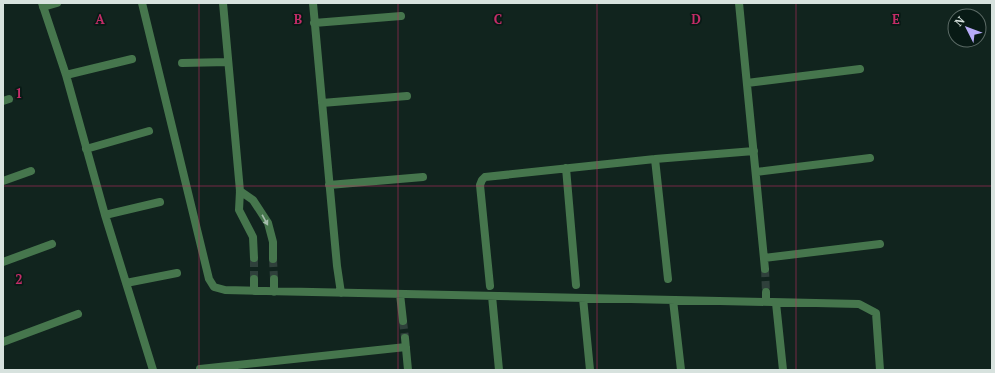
<svg xmlns="http://www.w3.org/2000/svg" width="995" height="373" font-family="'PT Serif',serif">
	<style>
		.lines { fill: none; stroke-linecap: round; stroke-linejoin: round }
		.street-tunnel { stroke: #2f403b; stroke-width: 8; stroke-dasharray: 8 4; stroke-linecap: butt }
		.street { stroke: #46764d; stroke-width: 8 }
		.oneway { fill: #a4bcab }
		.grid { fill: none; stroke: #c42c68; stroke-width: 1; stroke-opacity: 0.55 }
		.grid-label { font-size: 13px; text-anchor: middle; font-weight: bold; fill: #c42c68; stroke: #081a15; stroke-width: 3.5; stroke-linejoin: round; paint-order: stroke }
	</style>
	<rect width="100%" height="100%" fill="#11241e"/>
	<g class="lines">
		<!-- street-tunnel -->
		<path class="street-tunnel" d="M 273,259 L 274,279
			M 765,269 L 766,292
			M 254,279 L 254,258
			M 403,321 L 405,338"/>
		<!-- street -->
		<path class="street" d="M 42,3 L 66,75 L 105,215 L 153,370
			M 142,3 L 209,279 L 214,287 L 225,290 L 859,304 L 876,313 L 880,370
			M 223,3 L 240,191 L 239,210 L 253,237 L 254,258
			M 313,3 L 337,266 L 341,293
			M 739,3 L 765,269
			M 43,7 L 57,3
			M 314,23 L 401,16
			M 182,63 L 228,62
			M 66,75 L 132,59
			M 747,83 L 860,69
			M 3,101 L 9,99
			M 322,103 L 407,96
			M 86,149 L 149,131
			M 655,159 L 668,279
			M 566,168 L 576,285
			M 756,172 L 870,158
			M 3,181 L 31,171
			M 329,185 L 423,177
			M 240,191 L 253,200 L 268,223 L 273,242 L 273,259
			M 105,215 L 160,202
			M 764,258 L 880,244
			M 3,262 L 52,244
			M 254,279 L 254,291
			M 274,279 L 274,292
			M 126,283 L 177,273
			M 490,286 L 480,185 L 482,180 L 485,177 L 655,159 L 754,151
			M 766,292 L 766,302
			M 400,294 L 403,321
			M 492,296 L 499,370
			M 583,298 L 590,370
			M 673,300 L 681,370
			M 776,303 L 783,370
			M 405,338 L 408,370
			M 3,342 L 78,314
			M 200,369 L 406,347"/>
	</g>
	<!-- one-way arrows -->
	<defs><path id="oneway-solid" d="M-6-.8H1V-3.2L6.5 0L1 3.2V.8H-6Z"/></defs>
	<use class="oneway" href="#oneway-solid" transform="translate(265 220) rotate(61)"/>
	<!-- grid -->
	<path class="grid" d="M 199,3 L 199,370M 398,3 L 398,370M 597,3 L 597,370M 796,3 L 796,370M 3,186 L 992,186"/>
	<g class="grid-label">
		<text x="100" y="24">A</text>
		<text x="298" y="24">B</text>
		<text x="498" y="24">C</text>
		<text x="696" y="24">D</text>
		<text x="896" y="24">E</text>
		<text x="19" y="98">1</text>
		<text x="19" y="284">2</text>
	</g>
	<!-- border -->
	<rect width="995" height="373" fill="none" stroke="#d7e2de" stroke-width="8"/>
	<!-- north arrow -->
	<g transform="translate(967 28) rotate(312)"><circle r="19" fill="#081a15" stroke="#5b6a65"/>
	<path d="M0-3L7 15L0 10L-7 15Z" fill="#b7abf8"/>
	<text y="-6" font-size="11" font-weight="bold" text-anchor="middle" fill="#d7e2de">N</text>
	</g>
</svg>
